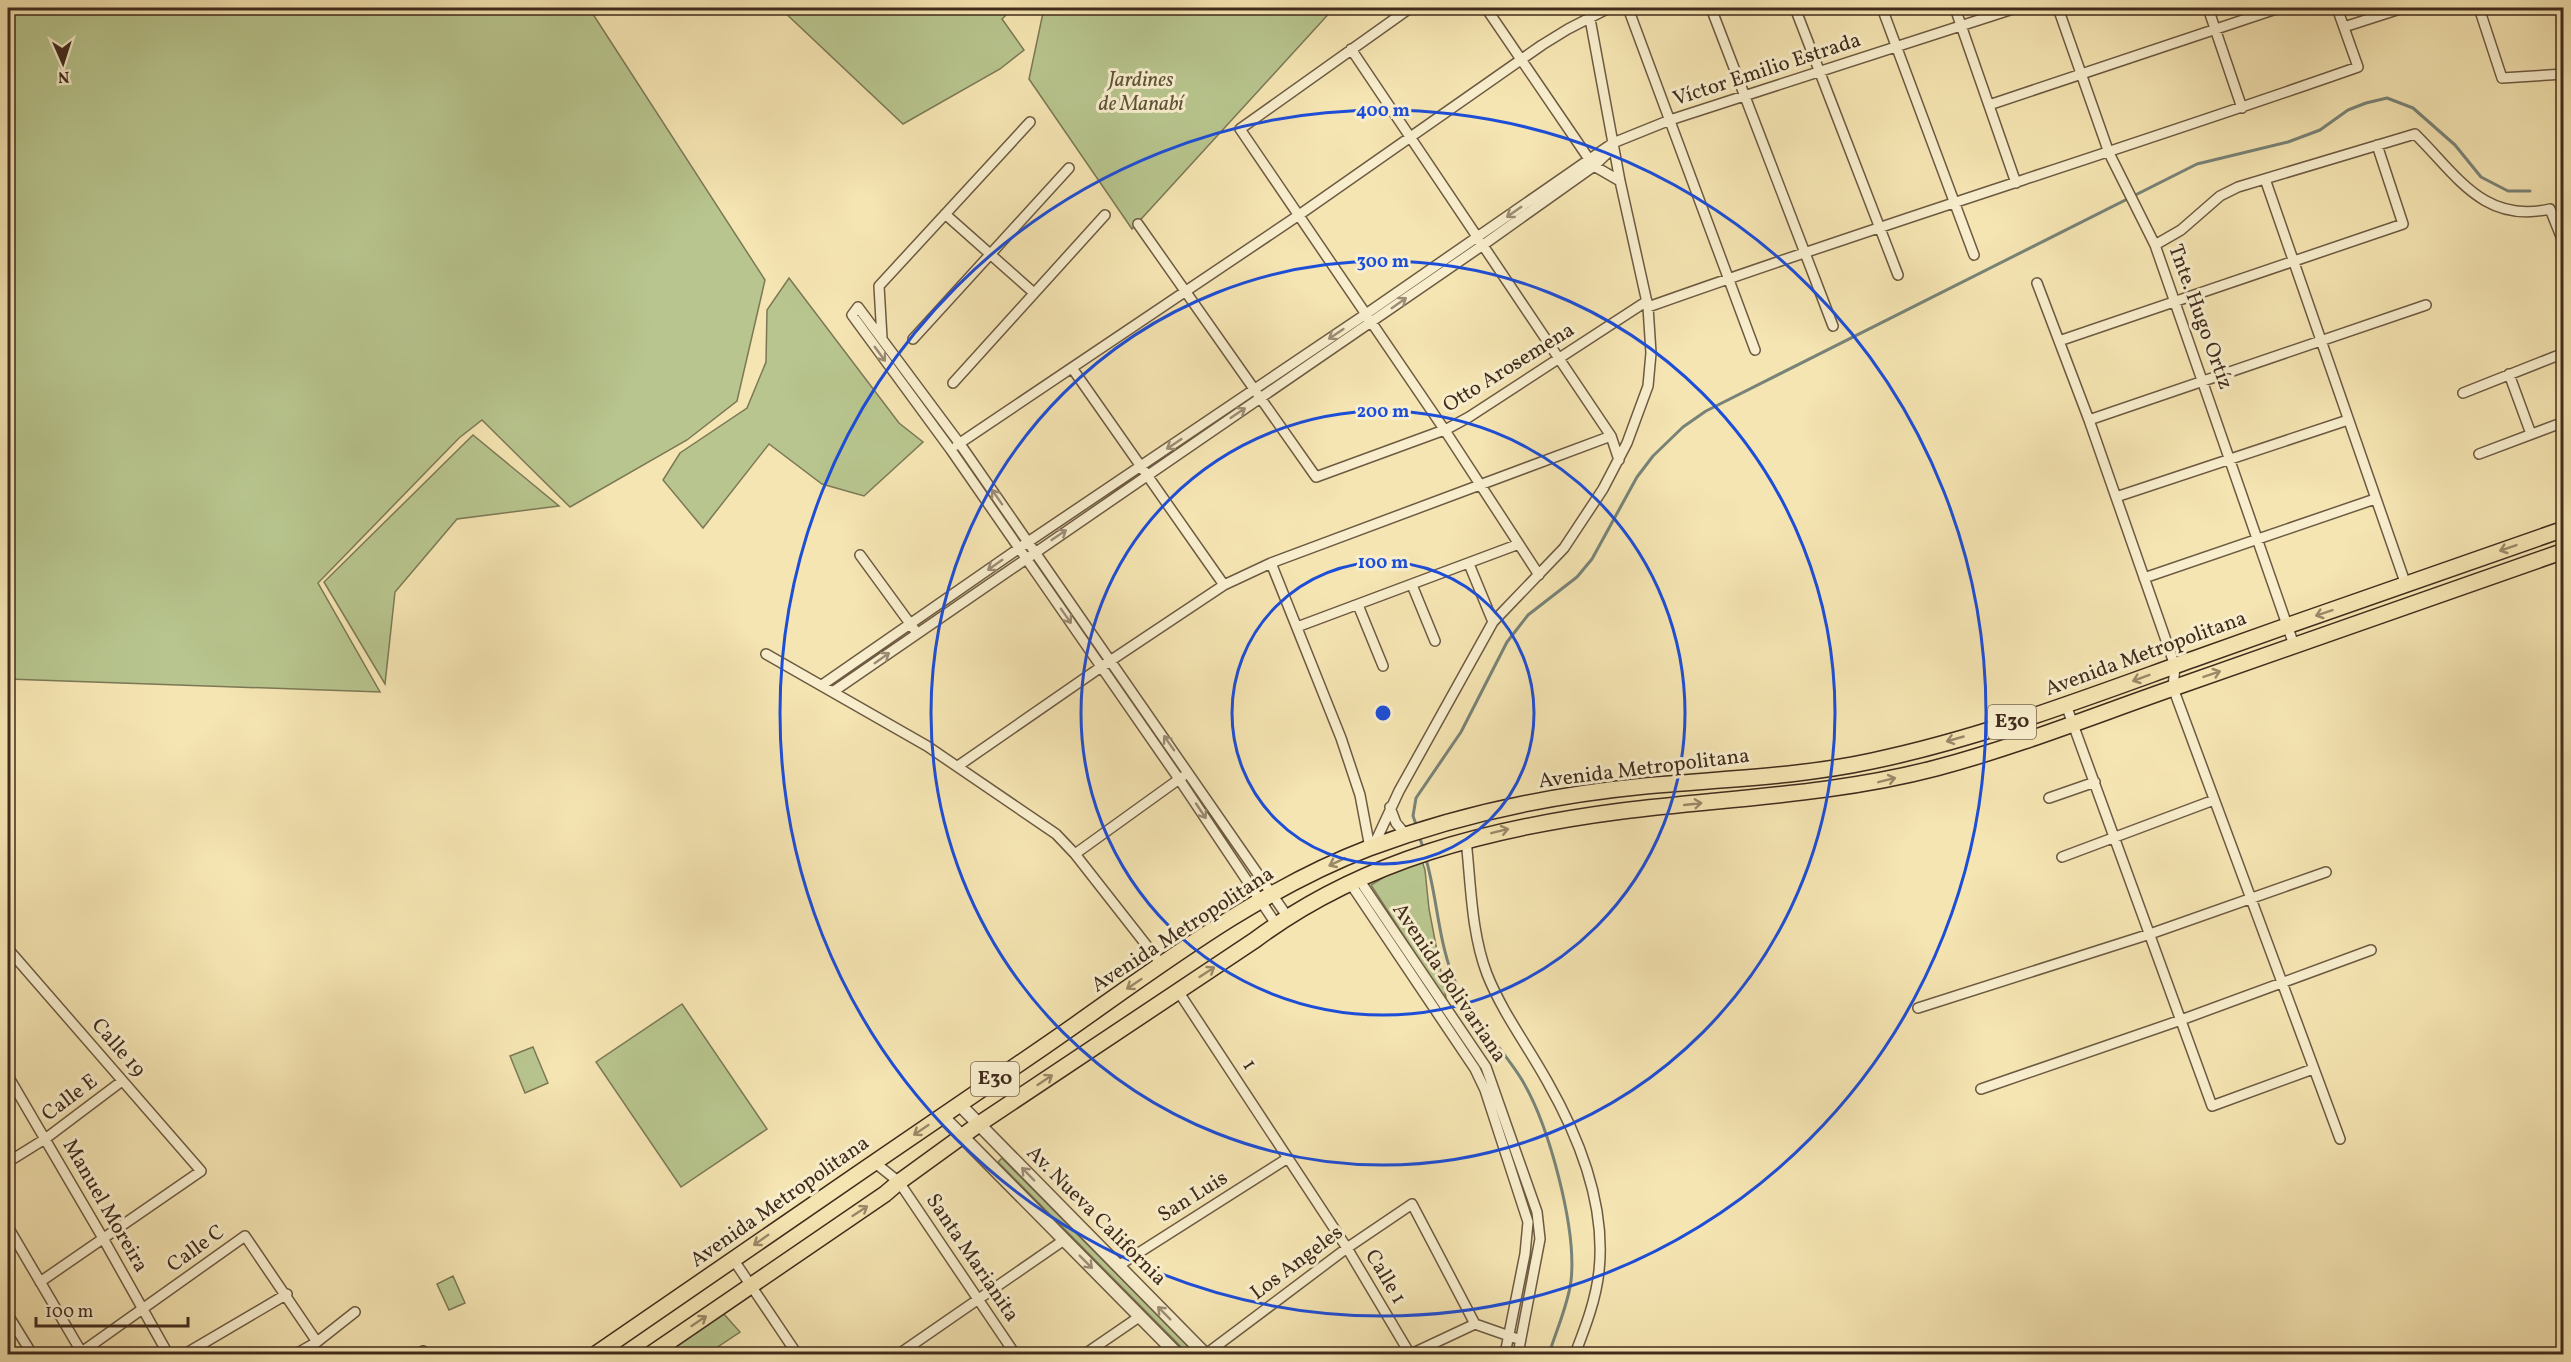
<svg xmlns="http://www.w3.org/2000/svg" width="2571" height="1362" font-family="Vollkorn,serif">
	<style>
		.green { fill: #b8c58e; stroke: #7c7856; stroke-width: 1.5 }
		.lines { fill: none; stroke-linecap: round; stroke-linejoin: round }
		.stream { stroke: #788378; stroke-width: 3 }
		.minor-casing { stroke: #6d5a42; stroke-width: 12 }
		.tertiary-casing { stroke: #6d5a42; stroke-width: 15 }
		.trunk-casing { stroke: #402b1d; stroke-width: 18 }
		.minor { stroke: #f8eecd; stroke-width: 9 }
		.tertiary { stroke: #f8eecd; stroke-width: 12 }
		.trunk { stroke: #f5e5b2; stroke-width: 15 }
		.oneway { stroke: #9c8c75 }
		.oneway2 { stroke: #9a8868 }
		.ring { fill: none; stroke: #1d4ed8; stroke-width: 3 }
		.labels { text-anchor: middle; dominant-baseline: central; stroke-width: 6; stroke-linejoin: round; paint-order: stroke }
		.shield { fill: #f8eecd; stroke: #776652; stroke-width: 1.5 }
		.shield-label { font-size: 20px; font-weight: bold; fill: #402b1d }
		.street-label { font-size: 21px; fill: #402b1d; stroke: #f8eecd }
		.park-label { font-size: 21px; font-style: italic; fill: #5e5239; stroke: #f8eecd }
		.centre { fill: #1d4ed8; stroke: #f8eecd; stroke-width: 3 }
		.ring-label { font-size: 18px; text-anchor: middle; font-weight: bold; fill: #1d4ed8; stroke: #f8eecd; stroke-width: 6; stroke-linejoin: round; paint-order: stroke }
	</style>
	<rect width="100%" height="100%" fill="#f5e5b2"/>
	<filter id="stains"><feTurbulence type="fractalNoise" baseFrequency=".00333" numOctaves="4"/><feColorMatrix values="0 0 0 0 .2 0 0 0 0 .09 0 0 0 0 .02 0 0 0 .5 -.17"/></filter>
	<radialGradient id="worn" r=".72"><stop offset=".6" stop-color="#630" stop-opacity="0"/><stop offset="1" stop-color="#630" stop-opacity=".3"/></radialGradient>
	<!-- green -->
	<path class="green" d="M 8,8 L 589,8 L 765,280 L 737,401 L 687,440 L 570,507 L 482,420 L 459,438 L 318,583 L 380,692 L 8,679 Z
		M 780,8 L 1013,8 L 1002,19 L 1024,50 L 1000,69 L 903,124 Z
		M 1044,8 L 1334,8 L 1132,229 L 1029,79 Z
		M 789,278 L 899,423 L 923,442 L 864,496 L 822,484 L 769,444 L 703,528 L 663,480 L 680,453 L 747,408 L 766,362 L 767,310 Z
		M 473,435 L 559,506 L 457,519 L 395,592 L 385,684 L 324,582 Z
		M 1422,861 L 1425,870 L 1429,909 L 1447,1003 L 1371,885 L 1399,868 Z
		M 682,1004 L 767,1129 L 681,1187 L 596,1062 Z
		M 533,1047 L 548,1083 L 525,1093 L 510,1056 Z
		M 1002,1158 L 1193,1351 L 1192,1354 L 1188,1354 L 998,1162 Z
		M 453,1276 L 465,1303 L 449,1310 L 437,1284 Z
		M 723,1313 L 740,1332 L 707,1354 L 663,1354 Z"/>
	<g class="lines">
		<!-- stream -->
		<path class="stream" d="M 1417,827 L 1413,816 L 1416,798 L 1461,732 L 1507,642 L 1528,615 L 1577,577 L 1592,559 L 1637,477 L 1653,456 L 1683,427 L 1706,411 L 2197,164 L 2288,142 L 2320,130 L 2348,110 L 2366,103 L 2387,98 L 2413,108 L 2455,145 L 2481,177 L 2508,191 L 2530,191
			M 1419,836 L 1424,850
			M 1426,859 C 1437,897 1438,937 1452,974 C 1467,1015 1500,1044 1522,1080 C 1549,1125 1577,1229 1571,1281 C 1568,1305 1556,1331 1549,1354"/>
		<!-- minor casing -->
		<g class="minor-casing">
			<path id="minor" d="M 1410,8 L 1240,129 L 1444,429 L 1539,575
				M 1486,8 L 1589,159 L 1594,166 L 1620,181
				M 1628,8 L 1755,350
				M 1711,8 L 1833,326
				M 1795,8 L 1898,275
				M 1882,8 L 1974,255
				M 1955,8 L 2016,183
				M 2058,8 L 2109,153 L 2155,245 L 2294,645
				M 2208,8 L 2242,108
				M 2479,8 L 2502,78 L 2564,74
				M 2344,27 L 2403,8
				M 1351,49 L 1611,436 L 1619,460
				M 1989,105 L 2279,8
				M 2265,179 L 2406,585
				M 945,214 L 1034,293
				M 1138,224 L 1316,477 L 1447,429 L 1469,417 L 1647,301
				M 2155,245 L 2181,230 L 2220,196 L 2238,187 L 2415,134 C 2457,175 2483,224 2550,209 L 2564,244
				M 2037,283 L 2089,420 L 2175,666 L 2173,688 L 2340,1139
				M 1648,307 C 1883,223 2122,150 2358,67 L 2337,8
				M 882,338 L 879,286 L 1030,122
				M 913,339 L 1069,168
				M 2059,341 L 2403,224 L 2377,145
				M 1072,368 L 1224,585
				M 2509,374 L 2531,434
				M 953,383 L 1105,215
				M 2463,393 L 2564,353
				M 2089,420 L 2426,305
				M 957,445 L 1299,215 L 1542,45 L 1568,29 L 1609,8
				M 2479,454 L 2564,422
				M 2116,497 L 2348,420
				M 860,555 L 914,629
				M 1271,563 L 1341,738 L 1360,795 L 1370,848
				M 1469,564 L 1493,622
				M 2144,578 L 2375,499
				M 1412,585 L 1435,641
				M 1358,605 L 1383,666
				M 1297,627 L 1519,544
				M 766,654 L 927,746 L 1056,834 L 1075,854 L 1162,965
				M 822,685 L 1028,542 L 1366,314 L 1613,143 L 1670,120 L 2016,8
				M 834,691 L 1483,245 L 1594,166 L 1612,149
				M 2066,705 L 2212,1106 L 2313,1069
				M 958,766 L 1101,667 L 1224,585 L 1271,563 L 1611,436
				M 2049,798 L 2095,782
				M 1390,807 L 1396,823 L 1406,835
				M 1466,840 C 1471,884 1471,932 1487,974 C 1502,1012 1527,1045 1547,1081 C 1579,1137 1606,1206 1599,1271 C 1596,1300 1585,1328 1575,1354
				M 1373,847 L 1399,791 L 1493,622 L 1564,548 L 1603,489 L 1627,443 L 1648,386 L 1651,353 L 1648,307 L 1620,181 L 1588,8
				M 1075,854 L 1182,777
				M 2062,857 L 2214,800
				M 1358,878 L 1486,1067 L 1537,1212 L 1540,1239 L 1518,1354
				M 1350,883 L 1475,1069 L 1485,1090 L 1528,1222 L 1525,1254 L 1505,1354
				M 1276,924 L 1179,779 L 951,450 L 852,315 L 858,307 L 960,444 L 1287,916
				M 8,949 L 201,1171 L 40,1282
				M 1178,991 L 1347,1248 L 1410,1354
				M 1918,1008 L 2150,934 L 2326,872
				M 8,1076 L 104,1240 L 168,1354
				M 1981,1089 L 2181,1020 L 2371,950
				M 8,1162 L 45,1139 L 122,1081
				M 874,1162 L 899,1182 L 1015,1354
				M 8,1227 L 82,1353
				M 733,1259 L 797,1354
				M 1118,1266 L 1288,1158
				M 8,1315 L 32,1354
				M 79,1354 L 245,1236 L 317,1342
				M 185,1354 L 287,1294
				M 296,1354 L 317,1342 L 355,1312
				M 419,1354 L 423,1351
				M 899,1354 L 1064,1240
				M 1085,1354 L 1139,1317
				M 1206,1354 L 1347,1248 L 1412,1204 L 1475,1324 L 1515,1338
				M 1411,1354 L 1475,1324"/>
		</g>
		<!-- tertiary casing -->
		<g class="tertiary-casing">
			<path id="tertiary" d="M 959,1104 L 1205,1354
				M 942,1116 L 1177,1354"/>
		</g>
		<!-- trunk casing -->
		<g class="trunk-casing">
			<path id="trunk" d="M 596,1354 C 745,1251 895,1148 1045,1046 C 1148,975 1251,893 1369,848 C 1457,815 1552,795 1645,786 C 1721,779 1798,777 1872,761 C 1982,738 2088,697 2194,659 C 2317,615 2440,572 2564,529
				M 651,1354 L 885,1194 L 899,1182 L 979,1124 L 1255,940 C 1362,860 1490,828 1622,811 C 1727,798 1833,795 1936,768 C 2019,746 2098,714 2179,686 C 2307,641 2435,595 2564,551"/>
		</g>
		<!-- minor -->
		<use href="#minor" class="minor"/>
		<!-- tertiary -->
		<use href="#tertiary" class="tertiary"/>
		<!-- trunk -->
		<use href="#trunk" class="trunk"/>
	</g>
	<!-- one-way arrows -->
	<defs><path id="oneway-shaft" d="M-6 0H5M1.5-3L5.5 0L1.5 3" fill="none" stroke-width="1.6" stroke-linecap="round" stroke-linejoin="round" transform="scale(1.5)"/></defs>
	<g class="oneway">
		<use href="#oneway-shaft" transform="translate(1514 212) rotate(145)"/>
		<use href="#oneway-shaft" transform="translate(1399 303) rotate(-35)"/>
		<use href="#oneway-shaft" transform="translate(1336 334) rotate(146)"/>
		<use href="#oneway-shaft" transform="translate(880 354) rotate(54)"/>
		<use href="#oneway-shaft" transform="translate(1238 413) rotate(-34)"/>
		<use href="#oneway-shaft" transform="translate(1174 444) rotate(146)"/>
		<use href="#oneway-shaft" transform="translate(997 497) rotate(-125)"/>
		<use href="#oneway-shaft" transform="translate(1059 535) rotate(-34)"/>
		<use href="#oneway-shaft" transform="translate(995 565) rotate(145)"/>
		<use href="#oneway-shaft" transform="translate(1066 616) rotate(55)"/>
		<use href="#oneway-shaft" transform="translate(882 658) rotate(-35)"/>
		<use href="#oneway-shaft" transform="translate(1169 743) rotate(-125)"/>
		<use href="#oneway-shaft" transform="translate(1201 811) rotate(56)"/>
		<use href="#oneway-shaft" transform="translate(1028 1174) rotate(-134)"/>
		<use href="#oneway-shaft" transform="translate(1086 1262) rotate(45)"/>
		<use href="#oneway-shaft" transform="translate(1164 1313) rotate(-135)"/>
	</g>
	<g class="oneway2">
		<use href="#oneway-shaft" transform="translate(2508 548) rotate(161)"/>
		<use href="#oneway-shaft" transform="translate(2324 613) rotate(161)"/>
		<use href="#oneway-shaft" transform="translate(2212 674) rotate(-19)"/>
		<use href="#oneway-shaft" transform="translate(2141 678) rotate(160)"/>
		<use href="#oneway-shaft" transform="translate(1955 739) rotate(164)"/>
		<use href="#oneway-shaft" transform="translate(1887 780) rotate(-14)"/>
		<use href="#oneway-shaft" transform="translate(1693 804) rotate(-6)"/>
		<use href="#oneway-shaft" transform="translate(1500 831) rotate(-14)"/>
		<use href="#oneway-shaft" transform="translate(1337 862) rotate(155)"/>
		<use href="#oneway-shaft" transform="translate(1207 972) rotate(-33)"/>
		<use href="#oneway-shaft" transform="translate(1134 984) rotate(146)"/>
		<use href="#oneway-shaft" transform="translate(1045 1080) rotate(-34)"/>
		<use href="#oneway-shaft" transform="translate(921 1130) rotate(146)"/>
		<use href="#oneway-shaft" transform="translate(860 1211) rotate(-33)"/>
		<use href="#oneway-shaft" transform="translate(761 1240) rotate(145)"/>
		<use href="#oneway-shaft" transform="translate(699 1321) rotate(-34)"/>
	</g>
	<!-- distance rings -->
	<g class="ring">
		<circle cx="1383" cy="713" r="151"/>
		<circle cx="1383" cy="713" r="302"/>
		<circle cx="1383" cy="713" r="452"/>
		<circle cx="1383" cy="713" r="603"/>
	</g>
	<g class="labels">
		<!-- shield labels -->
		<g class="shield">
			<rect x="1988" y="705" width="48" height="34" rx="4.5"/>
			<rect x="971" y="1062" width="48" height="34" rx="4.5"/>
		</g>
		<g class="shield-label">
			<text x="2012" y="722">E30</text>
			<text x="995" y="1079">E30</text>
		</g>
		<!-- street labels -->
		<g class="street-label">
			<text transform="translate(1767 70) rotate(-18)">Víctor Emilio Estrada</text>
			<text transform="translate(2200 317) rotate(70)">Tnte. Hugo Ortíz</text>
			<text transform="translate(1509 368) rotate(-32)">Otto Arosemena</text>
			<text transform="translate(2146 654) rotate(-20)">Avenida Metropolitana</text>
			<text transform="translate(1644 769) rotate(-7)">Avenida Metropolitana</text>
			<text transform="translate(1183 930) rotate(-33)">Avenida Metropolitana</text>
			<text transform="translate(1449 983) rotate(56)">Avenida Bolivariana</text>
			<text transform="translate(118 1048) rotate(49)">Calle 19</text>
			<text transform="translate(1249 1065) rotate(57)">1</text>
			<text transform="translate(70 1098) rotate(-37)">Calle E</text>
			<text transform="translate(1193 1197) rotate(-32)">San Luis</text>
			<text transform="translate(780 1202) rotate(-35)">Avenida Metropolitana</text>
			<text transform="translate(105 1206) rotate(60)">Manuel Moreira</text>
			<text transform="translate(1096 1216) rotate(45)">Av. Nueva California</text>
			<text transform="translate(196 1249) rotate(-36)">Calle C</text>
			<text transform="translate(972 1258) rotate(56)">Santa Marianita</text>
			<text transform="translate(1297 1263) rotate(-37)">Los Angeles</text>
			<text transform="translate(1385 1277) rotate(59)">Calle 1</text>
		</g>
		<!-- park labels -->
		<g class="park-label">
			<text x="1141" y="80">Jardines<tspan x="1141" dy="24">de Manabí</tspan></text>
		</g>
	</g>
	<circle cx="1383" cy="713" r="9" class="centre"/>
	<g class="ring-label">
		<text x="1383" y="116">400 m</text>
		<text x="1383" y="267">300 m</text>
		<text x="1383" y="417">200 m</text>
		<text x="1383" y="568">100 m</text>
	</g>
	<!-- margin -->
	<rect width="2571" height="1362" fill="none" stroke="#f5e5b2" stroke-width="30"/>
	<rect x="9" y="9" width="2553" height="1344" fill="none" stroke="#402b1d" stroke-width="3"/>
	<rect x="15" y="15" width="2541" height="1332" fill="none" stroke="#402b1d" stroke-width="1.5"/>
	<!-- north arrow -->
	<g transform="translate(63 63) rotate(177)" stroke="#f8eecd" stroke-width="4.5" paint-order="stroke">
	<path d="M0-4.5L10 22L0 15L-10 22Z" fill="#402b1d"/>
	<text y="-9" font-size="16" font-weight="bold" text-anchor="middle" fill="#402b1d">N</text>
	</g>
	<!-- scale -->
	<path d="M36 1317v9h152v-9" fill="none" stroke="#402b1d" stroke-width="3"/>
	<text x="45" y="1317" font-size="18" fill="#402b1d" stroke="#f8eecd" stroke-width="4.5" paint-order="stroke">100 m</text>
	<rect width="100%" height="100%" filter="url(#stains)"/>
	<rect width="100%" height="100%" fill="url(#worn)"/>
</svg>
